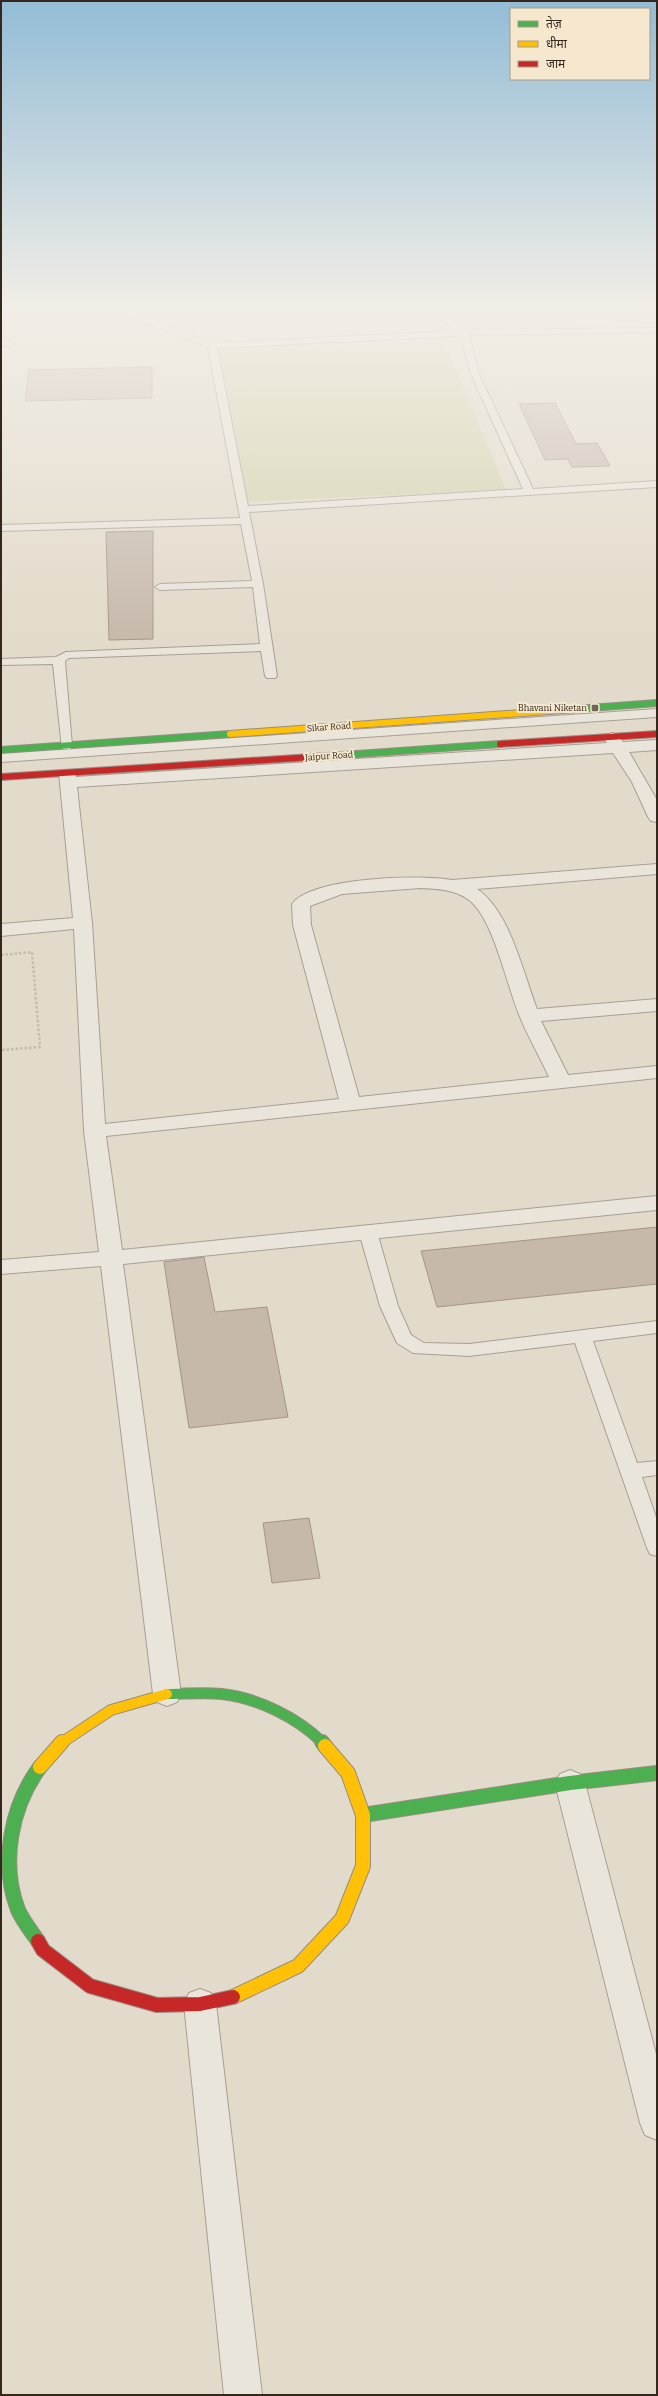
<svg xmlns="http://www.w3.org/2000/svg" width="658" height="2396" font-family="Bitter,'Noto Sans Devanagari',serif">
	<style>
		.green { fill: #d3d2ac }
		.building { fill: #c6b8ab; stroke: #a29689 }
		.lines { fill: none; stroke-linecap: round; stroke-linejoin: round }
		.lane-casing { stroke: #a79f93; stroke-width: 2 }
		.street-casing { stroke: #a79f93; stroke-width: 2 }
		.fast-far2-casing { stroke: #978e83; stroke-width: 8 }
		.fast-far1-casing { stroke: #978e83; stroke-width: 12 }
		.fast-casing { stroke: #978e83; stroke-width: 16 }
		.slow-far2-casing { stroke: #978e83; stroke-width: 8 }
		.slow-far1-casing { stroke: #978e83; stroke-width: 12 }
		.slow-casing { stroke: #978e83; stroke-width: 16 }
		.jam-far1-casing { stroke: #978e83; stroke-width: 8 }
		.jam-casing { stroke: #978e83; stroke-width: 16 }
		.path { stroke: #c3bcb2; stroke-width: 2.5; stroke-dasharray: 2.5 2; stroke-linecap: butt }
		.lane { fill: #eae5db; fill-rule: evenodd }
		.street { fill: #eae5db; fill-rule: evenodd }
		.fast-far2 { stroke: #4caf50; stroke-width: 6 }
		.fast-far1 { stroke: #4caf50; stroke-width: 10 }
		.fast { stroke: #4caf50; stroke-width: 14 }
		.slow-far2 { stroke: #ffc107; stroke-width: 6 }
		.slow-far1 { stroke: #ffc107; stroke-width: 10 }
		.slow { stroke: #ffc107; stroke-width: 14 }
		.jam-far1 { stroke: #c62828; stroke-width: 6 }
		.jam { stroke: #c62828; stroke-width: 14 }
		.poi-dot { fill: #726659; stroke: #f5e8ce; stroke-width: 1.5 }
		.labels { text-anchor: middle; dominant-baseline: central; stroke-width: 4; stroke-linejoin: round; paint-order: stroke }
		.far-poi-label { font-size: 9px; fill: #35271c; stroke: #f5e8ce; text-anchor: end }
		.far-street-label { font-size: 9px; fill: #35271c; stroke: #f5e8ce }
	</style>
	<rect width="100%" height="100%" fill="#e2daca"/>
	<!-- green -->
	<path class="green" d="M 445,342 L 506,490 L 236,502 L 220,348 Z"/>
	<!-- building -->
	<path class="building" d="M 152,367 L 152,398 L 25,401 L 29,370 Z
		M 555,403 L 576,444 L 597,443 L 610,466 L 572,467 L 568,459 L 545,460 L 519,404 Z
		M 153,531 L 153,639 L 109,640 L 106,532 Z
		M 657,1227 L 657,1284 L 437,1307 L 421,1251 Z
		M 204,1257 L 215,1312 L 267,1307 L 288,1417 L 189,1428 L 164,1262 Z
		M 309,1518 L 320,1578 L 272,1583 L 263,1523 Z"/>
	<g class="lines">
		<!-- lane casing -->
		<g class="lane-casing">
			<path id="lane" d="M 116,309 L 124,309 L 213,343 L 456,331 L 428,309 L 437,309 L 466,330 L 657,328 L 657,332 L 469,335 L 479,374 L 533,489 L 657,481 L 657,487 L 249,512 L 263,584 L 277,676 L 275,678 L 267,678 L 265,676 L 261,651 L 69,658 L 65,661 L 72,746 L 70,749 L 62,749 L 53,664 L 1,665 L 1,659 L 56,657 L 66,652 L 260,644 L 253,587 L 160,590 L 155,587 L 160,584 L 252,581 L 241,524 L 1,531 L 1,525 L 240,518 L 208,347 L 116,312 ZM 461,336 L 471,374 L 523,489 L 248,506 L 217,348 Z
				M 657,709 L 657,717 L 1,762 L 1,754 Z
				M 368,1226 L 374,1228 L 377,1232 L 398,1306 L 411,1335 L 424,1343 L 469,1344 L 657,1321 L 657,1333 L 593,1341 L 637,1463 L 657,1461 L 657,1475 L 642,1477 L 657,1520 L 657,1556 L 650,1554 L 647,1548 L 575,1343 L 469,1356 L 413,1353 L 397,1343 L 380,1306 L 359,1232 L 362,1228 Z"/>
		</g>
		<!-- street casing -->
		<g class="street-casing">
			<path id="street" d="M 1,337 L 15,344 L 10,347 L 1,344 Z
				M 612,733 L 618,735 L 623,742 L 657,740 L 657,750 L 629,752 L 657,800 L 657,822 L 651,821 L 648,817 L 632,782 L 613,753 L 77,787 L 92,923 L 105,1124 L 339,1099 L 293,925 L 292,904 C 311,877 421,874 452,880 L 657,864 L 657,874 L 477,889 C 510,911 523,973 537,1009 L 657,999 L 657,1011 L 541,1021 L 568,1075 L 657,1066 L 657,1078 L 106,1136 L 122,1250 L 657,1196 L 657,1210 L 123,1264 L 181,1694 L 177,1702 L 167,1706 L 157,1702 L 153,1694 L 101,1266 L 1,1274 L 1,1260 L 99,1252 L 84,1131 L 74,929 L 1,936 L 1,924 L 73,918 L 59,773 L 61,770 L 73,770 L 76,777 L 607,743 L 604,738 L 606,735 ZM 420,888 C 437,889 455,889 469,900 C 494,919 507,987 520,1017 C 528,1037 540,1057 549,1077 L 359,1097 L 311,925 L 310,906 L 342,894 Z
				M 570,1770 L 580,1774 L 585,1783 L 657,2058 L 657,2140 L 645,2135 L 640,2123 L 555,1783 L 560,1774 Z
				M 200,1989 L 211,1993 L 216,2004 L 262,2395 L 224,2395 L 184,2004 L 189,1993 Z"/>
		</g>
		<!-- fast-far2 casing -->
		<g class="fast-far2-casing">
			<path id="fast-far2" d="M 576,709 L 657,703
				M 1,750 L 230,734
				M 343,755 L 500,744"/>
		</g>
		<!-- fast-far1 casing -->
		<g class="fast-far1-casing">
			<path id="fast-far1" d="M 167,1694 C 185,1694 204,1692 222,1694 C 258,1698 298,1718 323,1743"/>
		</g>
		<!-- fast casing -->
		<g class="fast-casing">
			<path id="fast" d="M 322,1742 L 325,1746
				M 363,1815 L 570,1783 L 657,1773
				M 38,1941 C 31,1931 23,1921 18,1910 C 0,1863 11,1806 40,1767"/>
		</g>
		<!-- slow-far2 casing -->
		<g class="slow-far2-casing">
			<path id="slow-far2" d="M 230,734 L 576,709"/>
		</g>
		<!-- slow-far1 casing -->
		<g class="slow-far1-casing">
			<path id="slow-far1" d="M 61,1743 L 111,1710 L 167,1694"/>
		</g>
		<!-- slow casing -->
		<g class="slow-casing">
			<path id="slow" d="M 40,1767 L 62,1742
				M 233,1997 L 298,1966 L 342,1919 L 363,1866 L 363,1815 L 348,1773 L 325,1746"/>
		</g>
		<!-- jam-far1 casing -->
		<g class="jam-far1-casing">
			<path id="jam-far1" d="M 500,744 L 657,734
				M 1,777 L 343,755"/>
		</g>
		<!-- jam casing -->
		<g class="jam-casing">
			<path id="jam" d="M 38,1941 L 43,1950 L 90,1986 L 157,2005 L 200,2004 L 233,1997"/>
		</g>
		<!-- path -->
		<path class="path" d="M 1,955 L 32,952 L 40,1047 L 1,1050"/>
		<!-- lane -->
		<use href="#lane" class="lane"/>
		<!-- street -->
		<use href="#street" class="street"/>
		<!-- fast-far2 -->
		<use href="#fast-far2" class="fast-far2"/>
		<!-- fast-far1 -->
		<use href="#fast-far1" class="fast-far1"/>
		<!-- fast -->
		<use href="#fast" class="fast"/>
		<!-- slow-far2 -->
		<use href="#slow-far2" class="slow-far2"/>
		<!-- slow-far1 -->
		<use href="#slow-far1" class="slow-far1"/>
		<!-- slow -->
		<use href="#slow" class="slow"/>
		<!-- jam-far1 -->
		<use href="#jam-far1" class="jam-far1"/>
		<!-- jam -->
		<use href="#jam" class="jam"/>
	</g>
	<!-- sky -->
	<linearGradient id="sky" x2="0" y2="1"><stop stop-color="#93bcd6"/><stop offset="0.48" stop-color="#f2eee7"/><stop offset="1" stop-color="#f2eee7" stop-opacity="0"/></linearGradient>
	<rect width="658" height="645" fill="url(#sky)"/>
	<!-- markers -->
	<rect class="poi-dot" x="591" y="704" width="8" height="8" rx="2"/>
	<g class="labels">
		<!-- far-poi labels -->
		<g class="far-poi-label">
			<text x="587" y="708">Bhavani Niketan</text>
		</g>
		<!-- far-street labels -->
		<g class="far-street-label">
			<text transform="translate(329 727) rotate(-4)">Sikar Road</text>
			<text transform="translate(329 756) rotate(-4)">Jaipur Road</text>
		</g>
	</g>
	<!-- border -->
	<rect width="658" height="2396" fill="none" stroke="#35271c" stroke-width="4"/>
	<!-- legend -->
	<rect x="510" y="8" width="140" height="72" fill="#f5e8ce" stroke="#a89b87"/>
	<rect x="518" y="21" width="20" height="6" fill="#4caf50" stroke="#a89b87"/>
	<text x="546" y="28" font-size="12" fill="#35271c">तेज़</text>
	<rect x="518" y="41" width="20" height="6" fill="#ffc107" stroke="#a89b87"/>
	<text x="546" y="48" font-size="12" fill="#35271c">धीमा</text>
	<rect x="518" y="61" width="20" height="6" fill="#c62828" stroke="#a89b87"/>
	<text x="546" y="68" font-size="12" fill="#35271c">जाम</text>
</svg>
